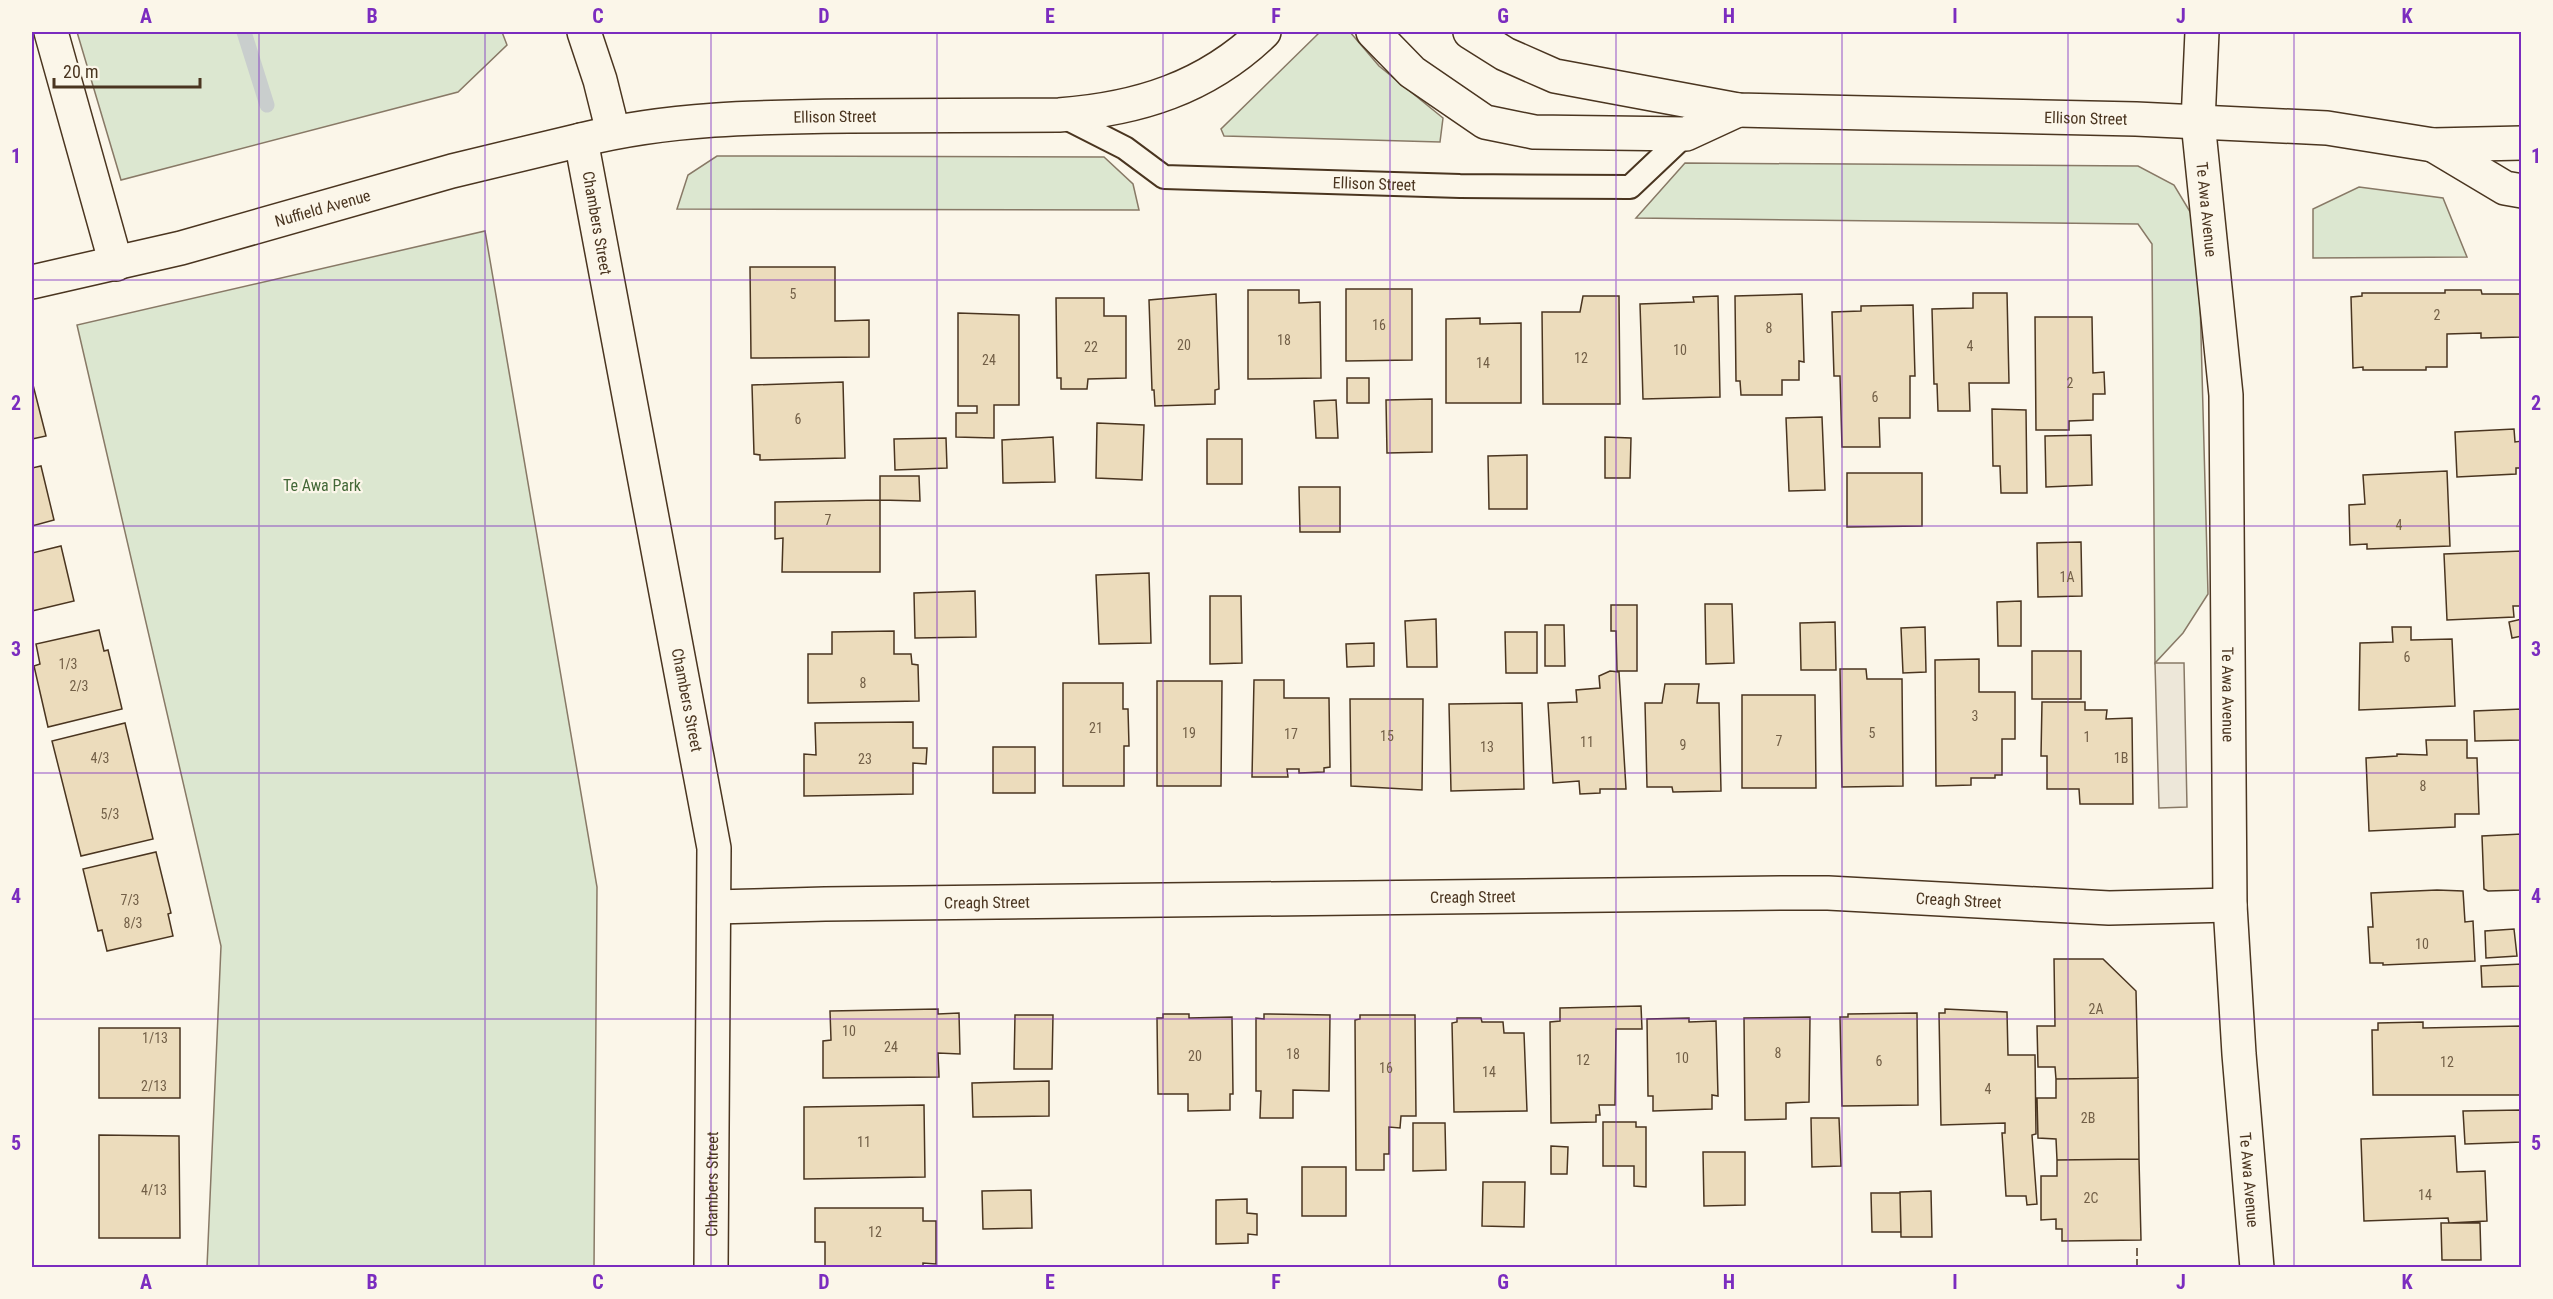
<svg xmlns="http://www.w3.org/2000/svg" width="2553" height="1299" font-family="'Roboto Condensed',sans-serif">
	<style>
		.green { fill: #dce7d0; stroke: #887966; stroke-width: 1.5 }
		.parking { fill: #ede7d9; stroke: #887966; stroke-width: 1.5 }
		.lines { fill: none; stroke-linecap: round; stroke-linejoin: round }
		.stream { stroke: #c9cecd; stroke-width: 15 }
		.building { fill: #ecdcbc; stroke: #4a3520; stroke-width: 1.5 }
		.lane-casing { stroke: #4a3520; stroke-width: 26 }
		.street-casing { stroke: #4a3520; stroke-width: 36 }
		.secondary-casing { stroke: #4a3520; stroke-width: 36 }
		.primary-casing { stroke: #4a3520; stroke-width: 36 }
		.lane { stroke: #fbf6e9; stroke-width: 22 }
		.street { stroke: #fbf6e9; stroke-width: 33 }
		.secondary { stroke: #fbf6e9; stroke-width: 33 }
		.primary { stroke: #fbf6e9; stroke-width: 33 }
		.fence { stroke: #4a3520; stroke-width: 1.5; stroke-dasharray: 8 3; stroke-linecap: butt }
		.grid { fill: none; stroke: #7b2cbf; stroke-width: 1.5; stroke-opacity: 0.55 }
		.labels { text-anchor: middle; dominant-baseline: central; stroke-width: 4.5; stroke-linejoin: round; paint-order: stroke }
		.number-label { font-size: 14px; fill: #725f47 }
		.street-label { font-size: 16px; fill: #4a3520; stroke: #fbf6e9 }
		.park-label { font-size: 16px; fill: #436837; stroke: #fbf6e9 }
		.neatline { fill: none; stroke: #7b2cbf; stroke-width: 2 }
		.grid-label { font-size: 20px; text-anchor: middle; font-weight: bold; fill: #7b2cbf }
	</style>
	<rect width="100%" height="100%" fill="#fbf6e9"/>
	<!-- green -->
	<path class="green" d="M 77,32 L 502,32 L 507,45 L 458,92 L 121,180 Z
		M 1320,32 L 1350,32 L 1379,66 L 1443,118 L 1440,142 L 1224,136 L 1221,129 Z
		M 717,156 L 1104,157 L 1133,184 L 1139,210 L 677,209 L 688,175 Z
		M 1685,163 L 2138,166 L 2174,185 L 2198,225 L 2208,594 L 2183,633 L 2155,663 L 2152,244 L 2138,224 L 1636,218 Z
		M 2359,187 L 2443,198 L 2467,257 L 2313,258 L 2313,209 Z
		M 485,231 L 597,887 L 594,1267 L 207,1267 L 221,946 L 77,325 Z"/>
	<!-- parking -->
	<path class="parking" d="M 2155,663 L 2184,663 L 2187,807 L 2159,808 Z"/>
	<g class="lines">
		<!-- stream -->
		<path class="stream" d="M 244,32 L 267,105"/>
	</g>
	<!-- building -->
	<path class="building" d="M 750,267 L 835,267 L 835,321 L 869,320 L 869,357 L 751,358 Z
		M 1346,289 L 1412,289 L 1412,360 L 1346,361 Z
		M 1248,290 L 1299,290 L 1299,303 L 1320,302 L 1321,378 L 1248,379 Z
		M 2445,290 L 2481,290 L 2482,294 L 2522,294 L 2522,337 L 2481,338 L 2481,333 L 2447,334 L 2447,367 L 2426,367 L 2426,370 L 2363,370 L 2363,367 L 2353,368 L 2351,297 L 2362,296 L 2362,293 L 2445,293 Z
		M 1973,293 L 2007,293 L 2009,383 L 1969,383 L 1970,411 L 1938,411 L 1937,384 L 1934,384 L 1932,309 L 1973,308 Z
		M 1216,294 L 1219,389 L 1215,390 L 1215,404 L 1155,406 L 1154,390 L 1152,390 L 1149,300 Z
		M 1802,294 L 1804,362 L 1799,361 L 1799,380 L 1782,380 L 1782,395 L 1741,395 L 1740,381 L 1736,381 L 1735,296 Z
		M 1583,296 L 1619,296 L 1620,404 L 1543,404 L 1542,312 L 1580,312 Z
		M 1718,296 L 1720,397 L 1643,399 L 1640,304 L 1694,302 L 1693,297 Z
		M 1056,298 L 1104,298 L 1104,316 L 1126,316 L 1126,378 L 1088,379 L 1087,389 L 1061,389 L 1061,378 L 1057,378 Z
		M 1913,305 L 1915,376 L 1910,376 L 1910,418 L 1879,418 L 1880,447 L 1842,447 L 1840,376 L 1834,376 L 1832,312 L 1861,311 L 1861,306 Z
		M 958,313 L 1019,315 L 1019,405 L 994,405 L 994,438 L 956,437 L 956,413 L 977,413 L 977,406 L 958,406 Z
		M 2035,317 L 2092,317 L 2093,373 L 2104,372 L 2105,394 L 2093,394 L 2093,420 L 2069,421 L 2069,430 L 2036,430 Z
		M 1480,318 L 1480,324 L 1521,323 L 1521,403 L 1446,403 L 1446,319 Z
		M 1347,378 L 1369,378 L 1369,403 L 1347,403 Z
		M 32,381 L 46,436 L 32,439 Z
		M 843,382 L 845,458 L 760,460 L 760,455 L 754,454 L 752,385 Z
		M 1432,399 L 1432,452 L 1387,453 L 1386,400 Z
		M 1336,400 L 1338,438 L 1316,438 L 1314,401 Z
		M 1992,409 L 2026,410 L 2027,493 L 2001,493 L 2000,466 L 1993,466 Z
		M 1822,417 L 1825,490 L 1789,491 L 1786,418 Z
		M 1097,423 L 1144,425 L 1142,480 L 1096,478 Z
		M 2514,429 L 2515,442 L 2522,441 L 2522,468 L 2516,468 L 2516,474 L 2457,477 L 2455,432 Z
		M 2091,435 L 2092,485 L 2046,487 L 2045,436 Z
		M 1053,437 L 1055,482 L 1003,483 L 1002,440 Z
		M 1605,437 L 1631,438 L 1630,478 L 1605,478 Z
		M 946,438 L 947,468 L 895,470 L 894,439 Z
		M 1207,439 L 1242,439 L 1242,484 L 1207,484 Z
		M 1527,455 L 1527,509 L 1489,509 L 1488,456 Z
		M 41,466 L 54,520 L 32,526 L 32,468 Z
		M 2447,471 L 2450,546 L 2367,549 L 2367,544 L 2350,545 L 2349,505 L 2365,504 L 2363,475 Z
		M 1847,473 L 1922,473 L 1922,526 L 1847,527 Z
		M 880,476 L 919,476 L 920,501 L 880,500 Z
		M 1299,487 L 1340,487 L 1340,532 L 1300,532 Z
		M 880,500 L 880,572 L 782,572 L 783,538 L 775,539 L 775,502 Z
		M 2081,542 L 2082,596 L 2038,597 L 2037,543 Z
		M 61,546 L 74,601 L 32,611 L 32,553 Z
		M 2522,551 L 2522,606 L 2513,606 L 2514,617 L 2447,620 L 2444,554 Z
		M 1149,573 L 1151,643 L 1099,644 L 1096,575 Z
		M 975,591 L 976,637 L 915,638 L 914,593 Z
		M 1210,596 L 1241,596 L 1242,663 L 1210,664 Z
		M 2021,601 L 2021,646 L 1998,646 L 1997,602 Z
		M 1705,604 L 1732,604 L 1734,663 L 1706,664 Z
		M 1611,605 L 1637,605 L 1637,671 L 1617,671 L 1616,631 L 1611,631 Z
		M 1436,619 L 1437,667 L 1407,667 L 1405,621 Z
		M 2522,619 L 2522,636 L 2512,638 L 2509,622 Z
		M 1835,622 L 1836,670 L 1801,670 L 1800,623 Z
		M 1545,625 L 1564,625 L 1565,666 L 1545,666 Z
		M 1925,627 L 1926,672 L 1903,673 L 1901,628 Z
		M 2392,627 L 2411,627 L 2411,640 L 2452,639 L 2455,706 L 2359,710 L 2360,643 L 2393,642 Z
		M 99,630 L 104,651 L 108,650 L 122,709 L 48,727 L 34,666 L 40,664 L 36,644 Z
		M 894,631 L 894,654 L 911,654 L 912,664 L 918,665 L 919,701 L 808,703 L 808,654 L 832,654 L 832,632 Z
		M 1505,632 L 1537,632 L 1537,673 L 1506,673 Z
		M 1374,643 L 1374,666 L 1347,667 L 1346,644 Z
		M 2032,651 L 2081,651 L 2081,699 L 2032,699 Z
		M 1979,659 L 1979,692 L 2015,692 L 2015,739 L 2002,739 L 2002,775 L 1995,775 L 1995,778 L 1971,778 L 1971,785 L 1936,786 L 1935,660 Z
		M 1840,669 L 1866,669 L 1867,679 L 1902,679 L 1903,786 L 1842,787 Z
		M 1610,671 L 1619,672 L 1626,789 L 1600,789 L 1600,793 L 1580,794 L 1579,781 L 1553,783 L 1548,703 L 1577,702 L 1576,690 L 1600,688 L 1599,676 Z
		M 1254,680 L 1284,680 L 1284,698 L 1329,698 L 1330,767 L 1324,768 L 1324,772 L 1299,773 L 1299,769 L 1287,769 L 1288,777 L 1252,777 Z
		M 1157,681 L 1222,681 L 1221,786 L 1157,786 Z
		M 1063,683 L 1123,683 L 1123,709 L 1128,709 L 1129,746 L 1124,746 L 1124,786 L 1063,786 Z
		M 1665,684 L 1699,684 L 1697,703 L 1719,703 L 1721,791 L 1673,792 L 1672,787 L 1647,787 L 1645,703 L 1662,703 Z
		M 1742,695 L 1815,695 L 1816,788 L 1742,788 Z
		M 1350,699 L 1423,699 L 1422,790 L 1351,786 Z
		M 2042,702 L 2085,702 L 2085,710 L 2107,710 L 2106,719 L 2132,718 L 2133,804 L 2080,804 L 2079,789 L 2047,789 L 2047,756 L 2041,756 Z
		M 1522,703 L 1524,789 L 1451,791 L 1449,704 Z
		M 2522,709 L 2522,740 L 2475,741 L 2474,711 Z
		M 913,722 L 913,748 L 927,748 L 926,764 L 913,763 L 913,794 L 804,796 L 804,754 L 816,755 L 815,723 Z
		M 125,723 L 153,839 L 81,856 L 52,741 Z
		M 2426,740 L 2467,740 L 2467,758 L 2477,758 L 2479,814 L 2455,814 L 2455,827 L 2369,831 L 2366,758 L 2397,756 L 2397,754 L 2427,755 Z
		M 993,747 L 1035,747 L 1035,793 L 993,793 Z
		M 2522,834 L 2522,890 L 2488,891 L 2484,889 L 2482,836 Z
		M 156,852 L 171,913 L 168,914 L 173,936 L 107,951 L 102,930 L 98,931 L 83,869 Z
		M 2437,890 L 2463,891 L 2465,922 L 2473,921 L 2475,961 L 2383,965 L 2383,963 L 2370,963 L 2368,927 L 2373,927 L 2371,893 Z
		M 2514,929 L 2517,956 L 2486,958 L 2485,931 Z
		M 2054,959 L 2103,959 L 2136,991 L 2138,1078 L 2056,1079 L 2055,1067 L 2038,1067 L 2037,1026 L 2055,1026 Z
		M 2522,964 L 2522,986 L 2482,987 L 2481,966 Z
		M 1641,1006 L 1642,1029 L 1616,1029 L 1615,1105 L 1599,1105 L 1600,1115 L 1596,1115 L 1596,1122 L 1551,1123 L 1550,1022 L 1560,1021 L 1560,1008 Z
		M 938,1009 L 938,1014 L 959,1013 L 960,1054 L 938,1053 L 939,1077 L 823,1078 L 823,1041 L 831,1040 L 830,1011 Z
		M 1945,1009 L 2007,1012 L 2008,1055 L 2035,1055 L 2036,1134 L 2032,1135 L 2037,1204 L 2027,1205 L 2026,1196 L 2006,1196 L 2002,1133 L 2005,1133 L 2005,1123 L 1941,1125 L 1939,1013 L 1945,1013 Z
		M 1917,1013 L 1918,1105 L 1842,1106 L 1840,1017 L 1848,1017 L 1848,1014 Z
		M 1163,1014 L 1189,1014 L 1189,1018 L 1232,1017 L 1233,1094 L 1230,1094 L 1230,1110 L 1188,1111 L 1188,1094 L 1158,1094 L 1157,1018 L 1163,1018 Z
		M 1264,1014 L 1330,1015 L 1329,1091 L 1293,1090 L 1293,1118 L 1260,1118 L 1261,1091 L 1256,1091 L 1256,1018 L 1264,1019 Z
		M 1015,1015 L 1053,1015 L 1052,1069 L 1014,1069 Z
		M 1360,1015 L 1415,1015 L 1416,1116 L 1401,1116 L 1400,1128 L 1389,1127 L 1389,1154 L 1384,1154 L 1384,1170 L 1356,1170 L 1355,1020 L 1360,1019 Z
		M 1810,1017 L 1809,1102 L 1786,1103 L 1786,1119 L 1745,1120 L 1744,1018 Z
		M 1457,1018 L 1481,1018 L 1482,1022 L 1503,1022 L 1504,1033 L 1524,1033 L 1527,1111 L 1454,1112 L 1452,1023 L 1457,1022 Z
		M 1689,1018 L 1689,1022 L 1716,1021 L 1718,1096 L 1712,1095 L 1712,1109 L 1653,1111 L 1653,1096 L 1648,1096 L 1647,1019 Z
		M 2423,1022 L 2423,1028 L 2522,1026 L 2522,1095 L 2373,1095 L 2372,1030 L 2378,1030 L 2378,1023 Z
		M 99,1028 L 180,1028 L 180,1098 L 99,1098 Z
		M 2138,1078 L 2139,1159 L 2057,1160 L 2056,1139 L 2038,1138 L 2037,1098 L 2056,1098 L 2056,1079 Z
		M 1049,1081 L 1049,1116 L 973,1117 L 972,1083 Z
		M 924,1105 L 925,1177 L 804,1179 L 804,1107 Z
		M 2522,1110 L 2522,1142 L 2465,1144 L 2463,1111 Z
		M 1811,1118 L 1839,1118 L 1841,1166 L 1812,1167 Z
		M 1603,1122 L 1636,1122 L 1636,1127 L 1646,1127 L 1646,1187 L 1634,1186 L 1634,1166 L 1603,1166 Z
		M 1413,1123 L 1445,1123 L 1446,1170 L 1413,1171 Z
		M 99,1135 L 179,1136 L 180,1238 L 99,1238 Z
		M 2455,1136 L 2457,1172 L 2485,1171 L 2487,1221 L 2449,1223 L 2448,1218 L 2364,1221 L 2361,1139 Z
		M 1551,1146 L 1568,1147 L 1567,1174 L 1551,1174 Z
		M 1703,1152 L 1745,1152 L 1745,1205 L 1704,1206 Z
		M 2139,1159 L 2141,1240 L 2062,1241 L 2062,1229 L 2056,1229 L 2056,1219 L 2041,1220 L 2041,1176 L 2057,1176 L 2057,1160 Z
		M 1302,1167 L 1346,1167 L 1346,1216 L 1302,1216 Z
		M 1483,1182 L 1525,1182 L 1524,1227 L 1482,1226 Z
		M 1031,1190 L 1032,1228 L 983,1229 L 982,1191 Z
		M 1931,1191 L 1932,1237 L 1901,1237 L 1900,1192 Z
		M 1871,1193 L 1900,1193 L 1901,1232 L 1872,1232 Z
		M 1247,1199 L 1247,1213 L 1257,1214 L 1257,1235 L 1248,1234 L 1248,1243 L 1216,1244 L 1216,1200 Z
		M 815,1208 L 923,1208 L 923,1221 L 936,1221 L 936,1264 L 923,1263 L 923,1268 L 825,1268 L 825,1242 L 815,1242 Z
		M 2441,1223 L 2480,1223 L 2481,1260 L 2442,1260 Z"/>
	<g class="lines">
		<!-- lane casing -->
		<g class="lane-casing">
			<g id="lane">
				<path id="s1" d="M 1060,115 L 1125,148 L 1164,177 L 1460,186 L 1630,187 L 1686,134"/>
			</g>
		</g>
		<!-- street casing -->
		<g class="street-casing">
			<g id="street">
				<path d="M 51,32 L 116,264"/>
				<path id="s2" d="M 32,282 L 181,248 L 452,171 L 581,140"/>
				<path id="s3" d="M 714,907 L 825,904 L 1781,893 L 1828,893 L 2109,908 L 2230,905"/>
			</g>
		</g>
		<!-- secondary casing -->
		<g class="secondary-casing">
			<g id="secondary">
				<path d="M 584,32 L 600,80 L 613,132"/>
				<path id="s4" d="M 2202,32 L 2198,122 L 2226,395 L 2230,905 L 2239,1054 L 2257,1268"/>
				<path id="s5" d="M 711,1268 L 714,848 L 581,140 C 668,118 759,117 849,116 C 919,116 989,115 1059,115 C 1138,109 1206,88 1264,32"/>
			</g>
		</g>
		<!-- primary casing -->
		<g class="primary-casing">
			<g id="primary">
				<path d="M 1373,32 L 1412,72 L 1485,122 L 1534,132 L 1686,134 L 1738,110"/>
				<path id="s6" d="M 1470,32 L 1505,54 L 1555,76 L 1738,110 L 2136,119 L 2327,128 L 2433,145 L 2522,143"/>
				<path d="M 2433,145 L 2505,188 L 2522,191"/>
			</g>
		</g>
		<!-- lane -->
		<use href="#lane" class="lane"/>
		<!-- street -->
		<use href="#street" class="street"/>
		<!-- secondary -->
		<use href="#secondary" class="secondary"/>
		<!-- primary -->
		<use href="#primary" class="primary"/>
		<!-- fence -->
		<path class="fence" d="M 2137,1248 L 2137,1268"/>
	</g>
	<!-- grid -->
	<path class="grid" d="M 259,32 L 259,1268M 485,32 L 485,1268M 711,32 L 711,1268M 937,32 L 937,1268M 1163,32 L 1163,1268M 1390,32 L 1390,1268M 1616,32 L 1616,1268M 1842,32 L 1842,1268M 2068,32 L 2068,1268M 2294,32 L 2294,1268M 32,280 L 2522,280M 32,526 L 2522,526M 32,773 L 2522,773M 32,1019 L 2522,1019"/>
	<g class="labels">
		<!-- number labels -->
		<g class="number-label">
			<text x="793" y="294">5</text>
			<text x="2437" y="315">2</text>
			<text x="1379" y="325">16</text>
			<text x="1769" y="328">8</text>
			<text x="1284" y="340">18</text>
			<text x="1184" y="345">20</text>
			<text x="1970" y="346">4</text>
			<text x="1091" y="347">22</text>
			<text x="1680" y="350">10</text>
			<text x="1581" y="358">12</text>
			<text x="989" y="360">24</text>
			<text x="1483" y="363">14</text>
			<text x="2070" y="383">2</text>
			<text x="1875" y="397">6</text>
			<text x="798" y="419">6</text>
			<text x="828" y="520">7</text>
			<text x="2399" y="525">4</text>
			<text x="2067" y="577">1A</text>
			<text x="2407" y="657">6</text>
			<text x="68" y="664">1/3</text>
			<text x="863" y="683">8</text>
			<text x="79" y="686">2/3</text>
			<text x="1975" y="716">3</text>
			<text x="1096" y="728">21</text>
			<text x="1189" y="733">19</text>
			<text x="1872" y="733">5</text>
			<text x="1291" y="734">17</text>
			<text x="1387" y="736">15</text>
			<text x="2087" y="737">1</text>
			<text x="1779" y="741">7</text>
			<text x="1587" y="742">11</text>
			<text x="1683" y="745">9</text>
			<text x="1487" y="747">13</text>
			<text x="100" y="758">4/3</text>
			<text x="2121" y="758">1B</text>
			<text x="865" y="759">23</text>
			<text x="2423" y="786">8</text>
			<text x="110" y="814">5/3</text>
			<text x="130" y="900">7/3</text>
			<text x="133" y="923">8/3</text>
			<text x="2422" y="944">10</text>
			<text x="2096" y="1009">2A</text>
			<text x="849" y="1031">10</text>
			<text x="155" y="1038">1/13</text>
			<text x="891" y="1047">24</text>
			<text x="1778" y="1053">8</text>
			<text x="1293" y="1054">18</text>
			<text x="1195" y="1056">20</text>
			<text x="1682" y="1058">10</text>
			<text x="1583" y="1060">12</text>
			<text x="1879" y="1061">6</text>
			<text x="2447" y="1062">12</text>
			<text x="1386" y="1068">16</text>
			<text x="1489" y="1072">14</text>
			<text x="154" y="1086">2/13</text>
			<text x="1988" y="1089">4</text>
			<text x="2088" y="1118">2B</text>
			<text x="864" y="1142">11</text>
			<text x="154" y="1190">4/13</text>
			<text x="2425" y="1195">14</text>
			<text x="2091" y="1198">2C</text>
			<text x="875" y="1232">12</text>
		</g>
		<!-- street labels -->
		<g class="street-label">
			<text stroke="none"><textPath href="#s5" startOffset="1396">Ellison Street</textPath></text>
			<text stroke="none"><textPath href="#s6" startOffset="630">Ellison Street</textPath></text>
			<text stroke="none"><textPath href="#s1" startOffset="332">Ellison Street</textPath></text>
			<text stroke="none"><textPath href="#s2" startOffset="300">Nuffield Avenue</textPath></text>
			<text stroke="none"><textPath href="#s4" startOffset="178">Te Awa Avenue</textPath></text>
			<text transform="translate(597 223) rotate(80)">Chambers Street</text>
			<text stroke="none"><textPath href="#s4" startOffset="664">Te Awa Avenue</textPath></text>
			<text transform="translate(687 700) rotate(79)">Chambers Street</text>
			<text stroke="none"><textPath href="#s3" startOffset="759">Creagh Street</textPath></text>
			<text stroke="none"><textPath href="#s3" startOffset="1245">Creagh Street</textPath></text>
			<text stroke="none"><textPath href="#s3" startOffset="273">Creagh Street</textPath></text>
			<text stroke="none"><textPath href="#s4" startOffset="1150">Te Awa Avenue</textPath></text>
			<text stroke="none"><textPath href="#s5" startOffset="84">Chambers Street</textPath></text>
		</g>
		<!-- park labels -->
		<g class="park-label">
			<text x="322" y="485">Te Awa Park</text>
		</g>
	</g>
	<!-- border -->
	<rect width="2553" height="1299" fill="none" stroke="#fbf6e9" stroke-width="66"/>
	<!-- scale -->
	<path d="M54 78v9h146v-9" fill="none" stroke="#4a3520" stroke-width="3"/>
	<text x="63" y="78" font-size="18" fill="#4a3520" stroke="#fbf6e9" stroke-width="4.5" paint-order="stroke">20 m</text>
	<rect x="33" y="33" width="2487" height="1233" class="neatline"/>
	<g class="grid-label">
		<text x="146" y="23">A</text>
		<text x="372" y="23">B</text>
		<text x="598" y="23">C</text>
		<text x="824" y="23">D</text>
		<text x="1050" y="23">E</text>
		<text x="1276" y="23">F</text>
		<text x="1503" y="23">G</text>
		<text x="1729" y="23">H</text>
		<text x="1955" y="23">I</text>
		<text x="2181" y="23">J</text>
		<text x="2407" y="23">K</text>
		<text x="16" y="163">1</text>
		<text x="2536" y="163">1</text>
		<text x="16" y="410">2</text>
		<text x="2536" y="410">2</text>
		<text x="16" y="656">3</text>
		<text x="2536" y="656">3</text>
		<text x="16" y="903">4</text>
		<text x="2536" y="903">4</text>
		<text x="16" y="1150">5</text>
		<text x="2536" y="1150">5</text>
		<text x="146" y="1289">A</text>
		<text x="372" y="1289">B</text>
		<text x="598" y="1289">C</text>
		<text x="824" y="1289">D</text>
		<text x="1050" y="1289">E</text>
		<text x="1276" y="1289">F</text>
		<text x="1503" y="1289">G</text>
		<text x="1729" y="1289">H</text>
		<text x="1955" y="1289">I</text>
		<text x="2181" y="1289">J</text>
		<text x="2407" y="1289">K</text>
	</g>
</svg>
